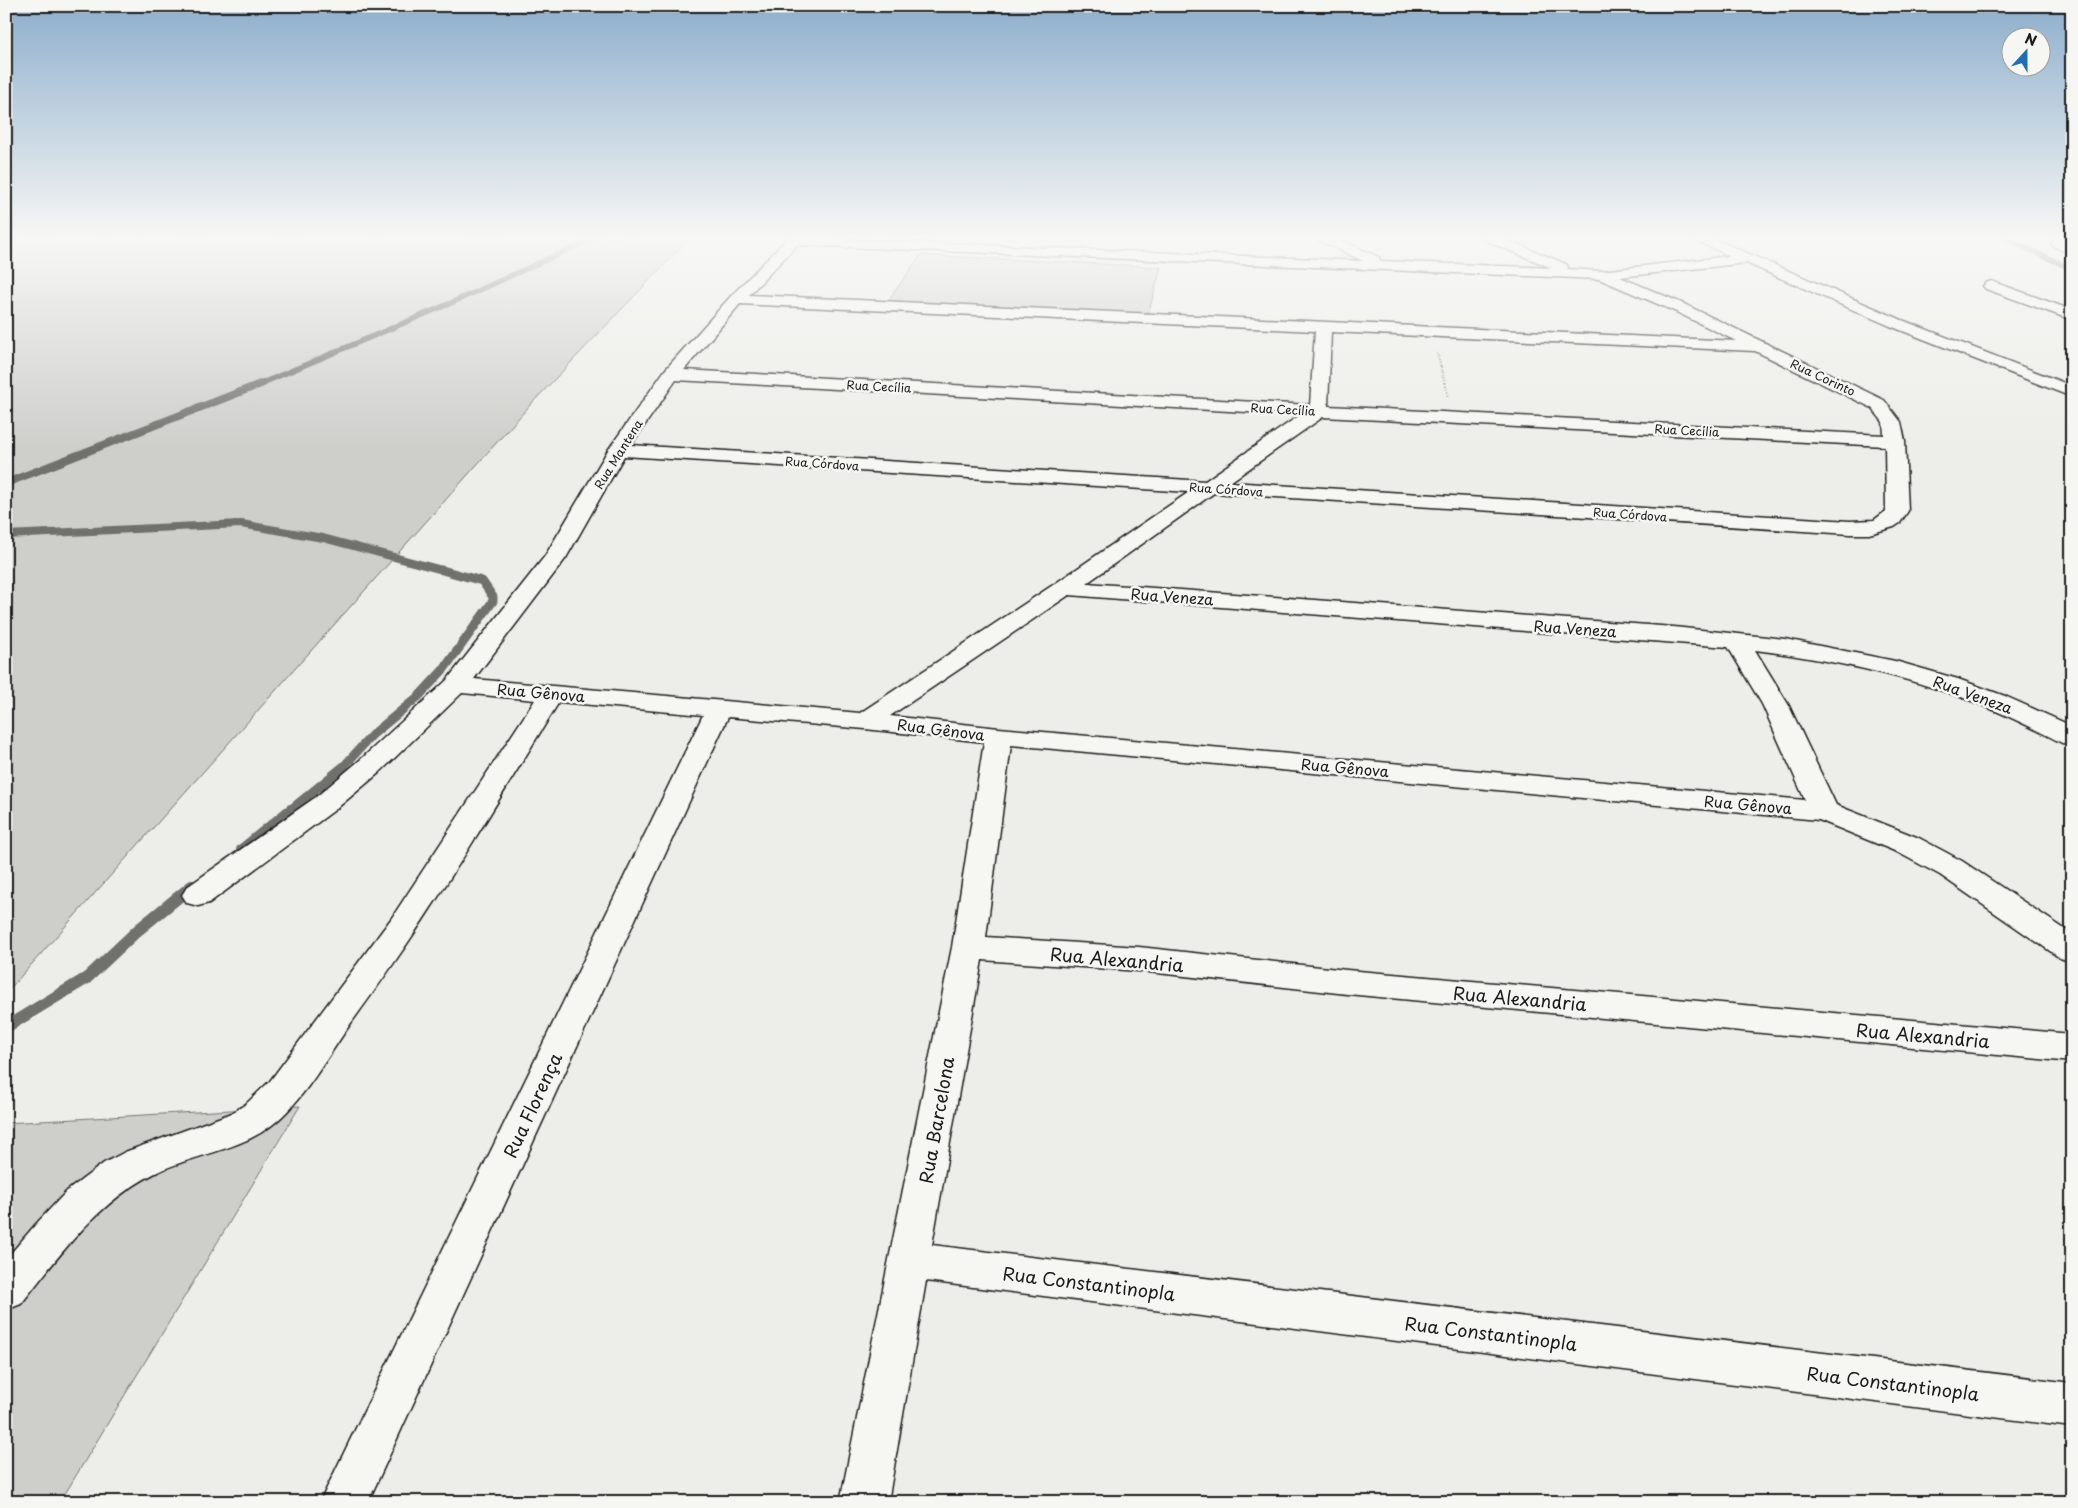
<svg xmlns="http://www.w3.org/2000/svg" width="2078" height="1508" font-family="'Playpen Sans',sans-serif">
	<style>
		.green { fill: #cececb; stroke: #757574 }
		.lines { fill: none; stroke-linecap: round; stroke-linejoin: round }
		.stream-far3 { stroke: #6f6f6d; stroke-width: 5.5 }
		.stream-far2 { stroke: #6f6f6d; stroke-width: 8 }
		.stream-far1 { stroke: #6f6f6d; stroke-width: 9 }
		.stream { stroke: #6f6f6d; stroke-width: 12 }
		.minor-casing { stroke: #1c1c1c; stroke-width: 3 }
		.path-far1 { stroke: #1c1c1c; stroke-width: 2; stroke-dasharray: 0.5 2; stroke-linecap: butt }
		.path { stroke: #1c1c1c; stroke-width: 2.5; stroke-dasharray: 0.5 2.5; stroke-linecap: butt }
		.minor { fill: #f6f6f2; fill-rule: evenodd }
		.labels { text-anchor: middle; dominant-baseline: central; stroke-width: 5; stroke-linejoin: round; paint-order: stroke }
		.far-street-label { font-size: 12px; fill: #1c1c1c; stroke: #f6f6f2 }
		.street-label { font-size: 15px; fill: #1c1c1c; stroke: #f6f6f2 }
		.near-street-label { font-size: 18px; fill: #1c1c1c; stroke: #f6f6f2 }
	</style>
	<rect width="100%" height="100%" fill="#edede9"/>
	<filter id="ink" filterUnits="userSpaceOnUse"><feTurbulence type="fractalNoise" baseFrequency=".02" numOctaves="2"/><feDisplacementMap in="SourceGraphic" scale="10" xChannelSelector="R" yChannelSelector="G"/><feConvolveMatrix kernelMatrix="1 2 1 2 8 2 1 2 1" color-interpolation-filters="sRGB"/></filter>
	<g filter="url(#ink)">
		<!-- green -->
		<path class="green" d="M 6,237 L 691,237 L 531,404 L 6,993 Z
			M 921,255 L 1161,267 L 1147,318 L 886,303 Z
			M 300,1106 L 60,1502 L 6,1502 L 6,1123 Z"/>
		<g class="lines">
			<!-- stream-far3 -->
			<path class="stream-far3" d="M 2003,237 L 2072,269
				M 260,384 L 451,303 L 596,237"/>
			<!-- stream-far2 -->
			<path class="stream-far2" d="M 6,483 L 263,383
				M 6,535 L 241,524 L 323,538 L 446,571"/>
			<!-- stream-far1 -->
			<path class="stream-far1" d="M 289,811 L 345,765 L 372,735 L 419,696 L 444,669 L 493,601 L 493,597 L 482,581 L 442,570"/>
			<!-- stream -->
			<path class="stream" d="M 242,850 L 291,810
				M 6,1027 L 87,978 L 138,930 L 192,886"/>
			<!-- minor casing -->
			<g class="minor-casing">
				<path id="minor" d="M 789,237 L 1363,261 L 1318,240 L 1316,237 L 1334,237 L 1379,257 L 1380,261 L 1552,268 L 1484,240 L 1482,237 L 1500,237 L 1566,264 L 1568,267 L 1567,269 L 1601,271 L 1730,256 L 1694,240 L 1692,237 L 1710,237 L 1902,320 L 2072,386 L 2072,397 L 1890,326 L 1746,263 L 1620,277 L 1684,304 L 1884,400 L 1901,422 L 1905,441 L 1908,511 L 1900,523 L 1894,527 L 1869,534 L 1850,534 L 1214,493 L 1087,583 L 1674,627 L 1785,639 L 1895,661 L 1958,679 L 2005,696 L 2072,726 L 2072,745 L 2062,743 C 2023,723 1983,703 1940,690 C 1880,670 1817,658 1755,650 L 1788,704 L 1836,805 L 1919,838 L 1962,861 L 2072,934 L 2072,962 L 2060,958 L 1940,875 L 1897,852 L 1819,820 L 1011,745 L 986,937 L 1139,947 L 1347,970 L 2072,1034 L 2072,1062 L 1347,994 L 1139,971 L 982,960 L 932,1245 L 2072,1383 L 2072,1427 L 926,1281 L 888,1502 L 840,1502 L 952,947 L 984,742 L 865,729 L 728,717 L 368,1502 L 320,1502 L 703,715 L 559,702 C 511,779 464,859 413,935 C 393,965 372,994 351,1023 C 329,1054 302,1103 272,1125 C 241,1149 199,1154 164,1169 C 101,1197 62,1252 21,1304 L 6,1310 L 6,1259 L 36,1224 L 67,1191 L 104,1163 L 125,1152 L 232,1113 L 246,1104 L 270,1081 L 391,919 L 535,700 L 462,693 L 380,772 L 336,809 L 209,903 L 198,906 L 187,903 L 182,895 L 187,887 L 316,797 L 360,760 L 447,680 L 545,556 L 608,450 L 665,370 L 731,296 ZM 797,245 L 1599,279 L 1672,310 L 1736,341 L 749,295 ZM 740,304 L 1315,331 L 1310,405 L 684,370 ZM 1331,332 L 1755,351 L 1872,408 L 1883,422 L 1884,435 L 1328,406 ZM 676,380 L 1300,415 L 1205,481 L 631,445 ZM 1323,417 L 1885,446 L 1886,511 L 1874,520 L 1850,521 L 1230,482 ZM 624,456 L 1189,492 L 1056,583 L 860,713 L 474,679 L 566,558 ZM 1069,595 L 1728,647 L 1762,704 L 1805,800 L 999,728 L 890,716 Z
					M 2058,237 L 2072,237 L 2072,240 L 2068,243 L 2072,245 L 2072,255 L 2053,246 L 2051,243 Z
					M 1991,281 L 2072,310 L 2072,320 L 1986,289 L 1983,286 L 1986,283 Z"/>
			</g>
			<!-- path-far1 -->
			<path class="path-far1" d="M 1437,353 L 1445,384"/>
			<!-- path -->
			<path class="path" d="M 1445,383 L 1448,396"/>
			<!-- minor -->
			<use href="#minor" class="minor"/>
		</g>
	</g>
	<!-- sky -->
	<linearGradient id="sky" x2="0" y2="1"><stop stop-color="#8daecc"/><stop offset="0.53" stop-color="#f7f7f5"/><stop offset="1" stop-color="#f7f7f5" stop-opacity="0"/></linearGradient>
	<rect width="2078" height="448" fill="url(#sky)"/>
	<g class="labels">
		<!-- far-street labels -->
		<g class="far-street-label">
			<text transform="translate(1823 377) rotate(25)">Rua Corinto</text>
			<text transform="translate(879 386) rotate(3)">Rua Cecília</text>
			<text transform="translate(1283 409) rotate(3)">Rua Cecília</text>
			<text transform="translate(1687 430) rotate(3)">Rua Cecília</text>
			<text transform="translate(618 454) rotate(-58)">Rua Mantena</text>
			<text transform="translate(822 463) rotate(4)">Rua Córdova</text>
			<text transform="translate(1226 489) rotate(4)">Rua Córdova</text>
			<text transform="translate(1630 514) rotate(4)">Rua Córdova</text>
		</g>
		<!-- street labels -->
		<g class="street-label">
			<text transform="translate(1172 596) rotate(4)">Rua Veneza</text>
			<text transform="translate(1575 628) rotate(4)">Rua Veneza</text>
			<text transform="translate(541 692) rotate(5)">Rua Gênova</text>
			<text transform="translate(1973 694) rotate(20)">Rua Veneza</text>
			<text transform="translate(941 729) rotate(7)">Rua Gênova</text>
			<text transform="translate(1345 767) rotate(5)">Rua Gênova</text>
			<text transform="translate(1748 804) rotate(5)">Rua Gênova</text>
		</g>
		<!-- near-street labels -->
		<g class="near-street-label">
			<text transform="translate(1117 959) rotate(5)">Rua Alexandria</text>
			<text transform="translate(1520 998) rotate(5)">Rua Alexandria</text>
			<text transform="translate(1923 1035) rotate(5)">Rua Alexandria</text>
			<text transform="translate(532 1105) rotate(-65)">Rua Florença</text>
			<text transform="translate(936 1120) rotate(-80)">Rua Barcelona</text>
			<text transform="translate(1089 1283) rotate(7)">Rua Constantinopla</text>
			<text transform="translate(1491 1333) rotate(7)">Rua Constantinopla</text>
			<text transform="translate(1893 1383) rotate(7)">Rua Constantinopla</text>
		</g>
	</g>
	<!-- margin -->
	<rect width="2078" height="1508" fill="none" stroke="#f6f6f2" stroke-width="25"/>
	<rect x="12" y="12" width="2053" height="1483" fill="none" stroke="#1c1c1c" stroke-width="2" filter="url(#ink)"/>
	<!-- north arrow -->
	<g transform="translate(2026 52) rotate(21)"><circle r="24" fill="#f6f6f2" stroke="#9f9f9c"/>
	<path d="M0-4L9 19L0 12L-9 19Z" fill="#1f6fb2"/>
	<text y="-8" font-size="14" font-weight="bold" text-anchor="middle" fill="#1c1c1c">N</text>
	</g>
</svg>
